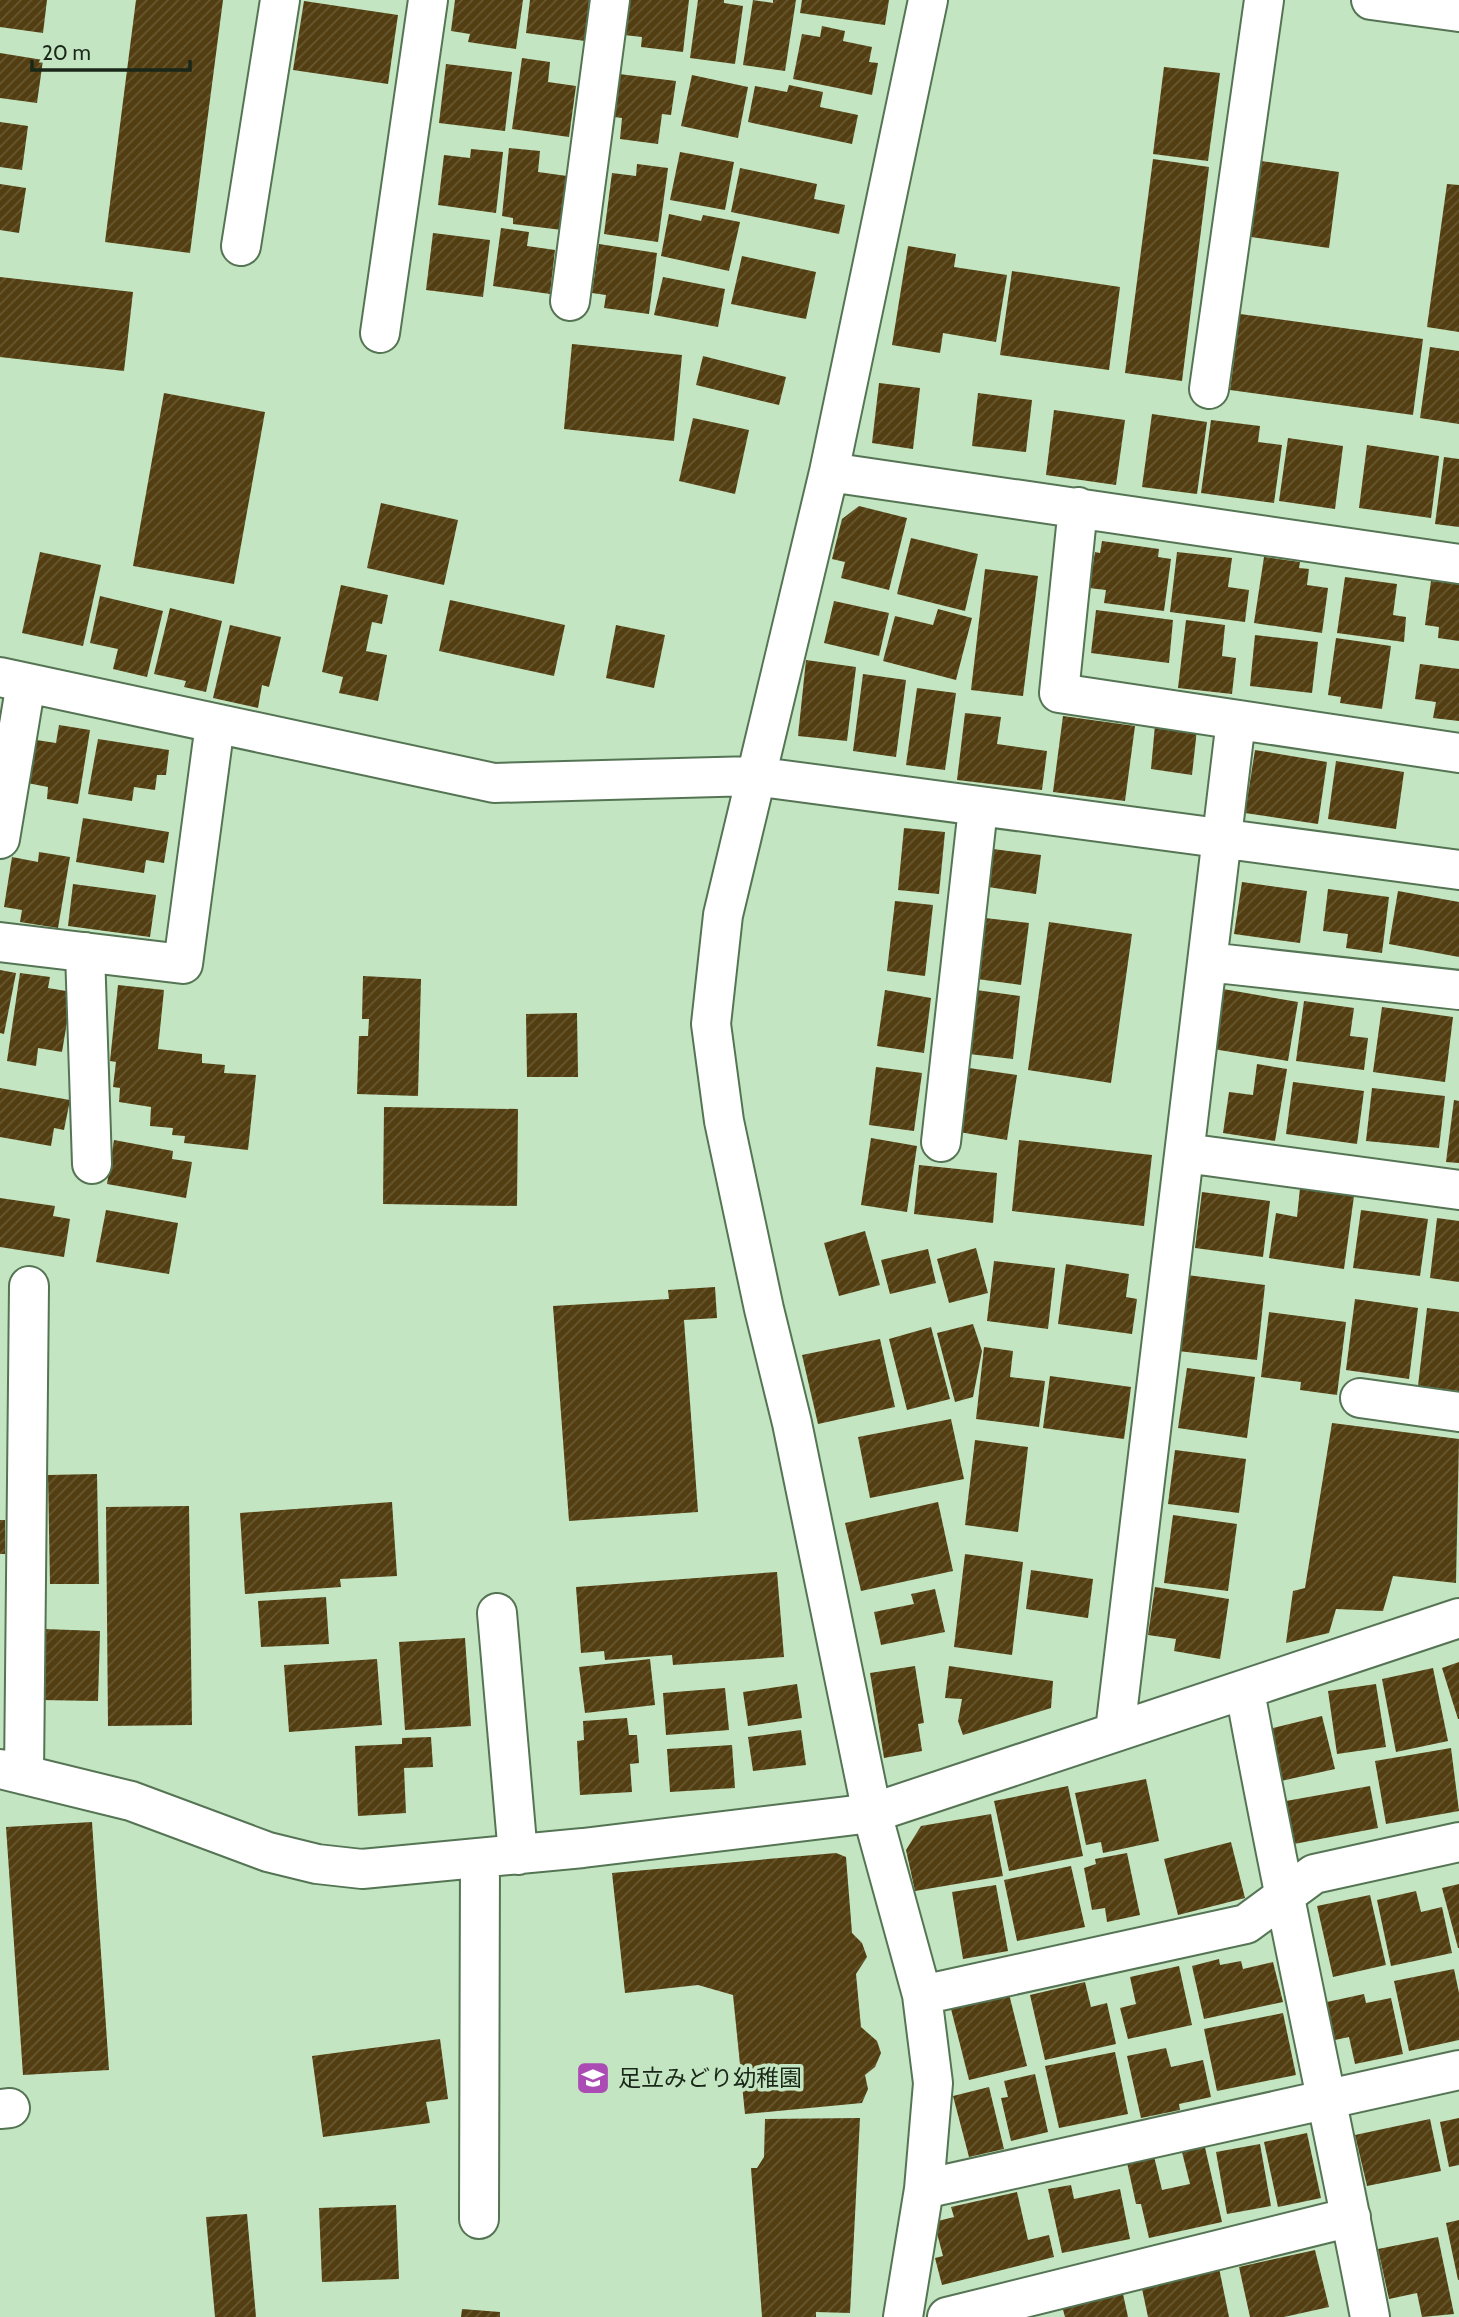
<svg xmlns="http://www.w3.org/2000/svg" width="1459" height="2317" font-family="Cabin,'Noto Sans JP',sans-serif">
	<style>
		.building { fill: url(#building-hatch) }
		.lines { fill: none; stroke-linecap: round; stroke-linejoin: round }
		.minor-casing { stroke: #557454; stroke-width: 42 }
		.minor { stroke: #fff; stroke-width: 38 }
		.labels { text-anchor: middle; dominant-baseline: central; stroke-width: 7; stroke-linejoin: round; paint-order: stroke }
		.poi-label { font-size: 23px; fill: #1a2719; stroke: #c3e5c1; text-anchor: start }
	</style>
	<defs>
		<pattern id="building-hatch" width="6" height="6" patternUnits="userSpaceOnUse" patternTransform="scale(1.75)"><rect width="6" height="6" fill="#523e11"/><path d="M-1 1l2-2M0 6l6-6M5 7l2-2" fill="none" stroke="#675833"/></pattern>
	</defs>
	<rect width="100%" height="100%" fill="#c3e5c1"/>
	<!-- building -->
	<path class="building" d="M 0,0 L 47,0 L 43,33 L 0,27 Z
		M 136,0 L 223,0 L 190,253 L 105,242 Z
		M 455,0 L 523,0 L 516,49 L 468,42 L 470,34 L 451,31 Z
		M 530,0 L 589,0 L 585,41 L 526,33 Z
		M 629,0 L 689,0 L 683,52 L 641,47 L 642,37 L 624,35 Z
		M 698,0 L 724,0 L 724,3 L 743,6 L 735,64 L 690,58 Z
		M 753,0 L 773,3 L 773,0 L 796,0 L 785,71 L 743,65 Z
		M 802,0 L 889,0 L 885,25 L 800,13 Z
		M 304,1 L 398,15 L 388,84 L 293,70 Z
		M 822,26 L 845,31 L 843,41 L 872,47 L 869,62 L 878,63 L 872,95 L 793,79 L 802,34 L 820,37 Z
		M 0,53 L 43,60 L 37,103 L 0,98 Z
		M 522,58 L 550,62 L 548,82 L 576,86 L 569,137 L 512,129 Z
		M 446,64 L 512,72 L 505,131 L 439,123 Z
		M 1164,67 L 1220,73 L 1208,161 L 1153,154 Z
		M 619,74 L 676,81 L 671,115 L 662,114 L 658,144 L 620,139 L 622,118 L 614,117 Z
		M 692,75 L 748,87 L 738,138 L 681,126 Z
		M 789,85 L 823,92 L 820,107 L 858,115 L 852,144 L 748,122 L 755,86 L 787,92 Z
		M 0,122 L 28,126 L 22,170 L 0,167 Z
		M 509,148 L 540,151 L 538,172 L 567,176 L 562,230 L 513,224 L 513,218 L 502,216 Z
		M 471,149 L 503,152 L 496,213 L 438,205 L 444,155 L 470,158 Z
		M 680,152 L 734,162 L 725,210 L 670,200 Z
		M 1153,159 L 1209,167 L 1182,381 L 1125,373 Z
		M 1261,161 L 1339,172 L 1329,248 L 1251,237 Z
		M 637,164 L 668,168 L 658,242 L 604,234 L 612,173 L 636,176 Z
		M 740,168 L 817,184 L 814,199 L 845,205 L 839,234 L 731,212 Z
		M 0,184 L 26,188 L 19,233 L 0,230 Z
		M 1447,184 L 1459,185 L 1459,332 L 1427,327 Z
		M 669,214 L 701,221 L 703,215 L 740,222 L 729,271 L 661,256 Z
		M 501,228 L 529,232 L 527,246 L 555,250 L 550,294 L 493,286 Z
		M 433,233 L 490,240 L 483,297 L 426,290 Z
		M 599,244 L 657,253 L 649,314 L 604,308 L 606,295 L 592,293 Z
		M 908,246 L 956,254 L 954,267 L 1007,275 L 996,342 L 943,333 L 940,353 L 892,345 Z
		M 742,256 L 816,272 L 806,319 L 731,304 Z
		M 1012,271 L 1120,287 L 1109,370 L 1000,355 Z
		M 0,277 L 133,292 L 124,371 L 0,357 Z
		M 663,277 L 725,289 L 718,327 L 654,315 Z
		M 1240,314 L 1423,339 L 1413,415 L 1230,390 Z
		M 572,344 L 682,355 L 674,441 L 564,429 Z
		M 1430,347 L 1459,351 L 1459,424 L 1420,418 Z
		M 703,356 L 786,377 L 779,405 L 696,385 Z
		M 879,383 L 920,388 L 913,449 L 872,443 Z
		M 164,393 L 265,412 L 234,584 L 133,566 Z
		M 978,393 L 1032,400 L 1026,452 L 972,446 Z
		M 1054,410 L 1125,420 L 1116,485 L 1046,475 Z
		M 1152,414 L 1207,422 L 1197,494 L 1142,487 Z
		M 693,418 L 749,430 L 735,494 L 679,481 Z
		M 1211,420 L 1260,426 L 1258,442 L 1282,445 L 1274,503 L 1201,493 Z
		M 1288,438 L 1343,446 L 1335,509 L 1279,501 Z
		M 1367,445 L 1439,456 L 1431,518 L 1359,508 Z
		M 1444,457 L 1459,459 L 1459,527 L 1435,524 Z
		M 381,503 L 458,520 L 444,585 L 367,568 Z
		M 859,506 L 907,518 L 889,590 L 841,578 L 845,562 L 832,559 L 842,519 Z
		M 911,538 L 978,554 L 965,611 L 897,594 Z
		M 1102,541 L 1159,549 L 1158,557 L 1171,559 L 1164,611 L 1104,603 L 1106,590 L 1089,588 L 1095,552 L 1100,553 Z
		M 40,552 L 101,565 L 83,646 L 22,633 Z
		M 1177,552 L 1232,558 L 1228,587 L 1249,590 L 1245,622 L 1170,612 Z
		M 1264,557 L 1300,562 L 1299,568 L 1309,569 L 1307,585 L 1328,588 L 1322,633 L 1254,623 Z
		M 985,569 L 1038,576 L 1023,696 L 971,690 Z
		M 1345,577 L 1397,584 L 1393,615 L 1406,617 L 1404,642 L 1337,633 Z
		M 1431,581 L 1459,584 L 1459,641 L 1438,638 L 1439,627 L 1425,625 Z
		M 341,585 L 388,595 L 382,624 L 372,622 L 366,651 L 387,655 L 378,701 L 339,693 L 343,677 L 322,672 Z
		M 100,596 L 163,611 L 147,677 L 113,669 L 118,649 L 90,643 Z
		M 450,600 L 565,625 L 554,676 L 439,651 Z
		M 834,601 L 889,613 L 879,656 L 824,643 Z
		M 170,608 L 222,621 L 206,692 L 184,687 L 186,681 L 154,674 Z
		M 938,609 L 972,618 L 956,680 L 883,661 L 895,616 L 933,625 Z
		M 1096,610 L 1173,620 L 1169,663 L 1091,653 Z
		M 1186,620 L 1225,625 L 1222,656 L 1236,658 L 1232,694 L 1178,688 Z
		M 230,625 L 281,637 L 269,687 L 262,685 L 258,708 L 213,698 Z
		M 616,625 L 665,635 L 654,688 L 606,678 Z
		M 1255,635 L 1318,642 L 1312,693 L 1250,686 Z
		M 1336,638 L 1391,646 L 1382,709 L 1340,703 L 1341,697 L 1328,695 Z
		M 806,660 L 856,667 L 847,741 L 798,736 Z
		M 1420,664 L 1459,669 L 1459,721 L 1433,718 L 1436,702 L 1415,699 Z
		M 863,674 L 906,680 L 896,757 L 853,751 Z
		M 917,688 L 956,693 L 945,770 L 906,765 Z
		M 965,713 L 1001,717 L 997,744 L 1047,751 L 1042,790 L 957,780 Z
		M 1063,716 L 1135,726 L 1125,801 L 1053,792 Z
		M 59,725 L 90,730 L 78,804 L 47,799 L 48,787 L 22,782 L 30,739 L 56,743 Z
		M 1155,725 L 1197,729 L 1192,775 L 1151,769 Z
		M 98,739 L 169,750 L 166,775 L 157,775 L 155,790 L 134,787 L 132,801 L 88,794 Z
		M 1255,750 L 1327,762 L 1318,824 L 1245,813 Z
		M 1336,761 L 1404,772 L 1396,829 L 1328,819 Z
		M 83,818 L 169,832 L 164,863 L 146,860 L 144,873 L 76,862 Z
		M 904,828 L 945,832 L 939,894 L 898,890 Z
		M 993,849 L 1041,855 L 1036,894 L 988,887 Z
		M 39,852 L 70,857 L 58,928 L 20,922 L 22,910 L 4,907 L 12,857 L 38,862 Z
		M 1242,882 L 1307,891 L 1300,943 L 1234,934 Z
		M 73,884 L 156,895 L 150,937 L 68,926 Z
		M 1328,889 L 1389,897 L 1382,953 L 1346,948 L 1348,934 L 1323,931 Z
		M 1398,891 L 1459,902 L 1459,957 L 1389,944 Z
		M 895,901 L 933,905 L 925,976 L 887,971 Z
		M 985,918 L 1029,923 L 1021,985 L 977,979 Z
		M 1049,922 L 1132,934 L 1111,1083 L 1028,1070 Z
		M 0,970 L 16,973 L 4,1034 L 0,1033 Z
		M 20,973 L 50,977 L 48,988 L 72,992 L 62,1052 L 38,1048 L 36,1066 L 7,1061 Z
		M 363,976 L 421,979 L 418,1096 L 357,1094 L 359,1036 L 368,1036 L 369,1019 L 362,1019 Z
		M 118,985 L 164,990 L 158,1049 L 202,1054 L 202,1063 L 225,1065 L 224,1073 L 256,1075 L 248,1150 L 184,1143 L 185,1136 L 172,1135 L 173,1128 L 150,1126 L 151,1107 L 119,1102 L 120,1088 L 113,1087 L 116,1062 L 110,1061 Z
		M 1223,989 L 1298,1002 L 1288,1061 L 1213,1049 Z
		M 885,990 L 931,998 L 924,1053 L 877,1046 Z
		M 976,990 L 1020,996 L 1013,1059 L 969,1054 Z
		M 1304,1001 L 1354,1008 L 1350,1036 L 1368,1038 L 1364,1070 L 1296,1061 Z
		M 1382,1007 L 1453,1017 L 1445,1082 L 1373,1072 Z
		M 577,1013 L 578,1077 L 527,1077 L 526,1014 Z
		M 1257,1064 L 1287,1069 L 1275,1141 L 1223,1133 L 1229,1092 L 1253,1095 Z
		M 876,1067 L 922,1073 L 914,1131 L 869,1125 Z
		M 969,1068 L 1017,1075 L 1007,1140 L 959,1132 Z
		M 1293,1082 L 1364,1091 L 1357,1144 L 1286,1134 Z
		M 0,1088 L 70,1100 L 64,1130 L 54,1128 L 51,1146 L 0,1137 Z
		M 1372,1088 L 1445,1096 L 1439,1148 L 1366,1141 Z
		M 1454,1100 L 1459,1101 L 1459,1163 L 1446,1162 Z
		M 384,1107 L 518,1109 L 517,1206 L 383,1204 Z
		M 871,1138 L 917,1146 L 907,1212 L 861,1205 Z
		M 114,1140 L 173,1151 L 172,1159 L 192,1162 L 186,1198 L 107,1184 Z
		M 1019,1140 L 1152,1155 L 1144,1226 L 1012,1211 Z
		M 919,1165 L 997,1173 L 993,1223 L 914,1214 Z
		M 1300,1188 L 1354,1196 L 1344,1269 L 1269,1258 L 1276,1213 L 1297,1217 Z
		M 1202,1192 L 1270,1201 L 1263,1257 L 1195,1248 Z
		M 0,1198 L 55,1206 L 53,1216 L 70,1219 L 64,1257 L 0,1247 Z
		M 106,1210 L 178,1223 L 169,1274 L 96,1262 Z
		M 1361,1210 L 1428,1219 L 1420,1276 L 1353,1268 Z
		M 1437,1218 L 1459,1221 L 1459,1282 L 1430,1278 Z
		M 865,1231 L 880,1285 L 839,1296 L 824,1243 Z
		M 976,1248 L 988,1293 L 949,1303 L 937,1259 Z
		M 928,1249 L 936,1283 L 890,1294 L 881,1260 Z
		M 994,1261 L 1055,1268 L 1048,1329 L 987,1321 Z
		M 1066,1264 L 1129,1274 L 1126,1297 L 1137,1299 L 1132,1334 L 1058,1324 Z
		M 1187,1275 L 1265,1285 L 1257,1360 L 1178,1351 Z
		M 715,1287 L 717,1318 L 684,1320 L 698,1512 L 569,1521 L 553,1306 L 669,1299 L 668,1290 Z
		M 1355,1299 L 1418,1308 L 1409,1379 L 1346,1370 Z
		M 1427,1308 L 1459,1312 L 1459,1391 L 1418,1386 Z
		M 1269,1312 L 1346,1322 L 1337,1395 L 1300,1390 L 1301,1382 L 1261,1377 Z
		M 973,1324 L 982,1351 L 973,1397 L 955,1402 L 937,1333 Z
		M 931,1327 L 950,1399 L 907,1410 L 889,1339 Z
		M 880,1339 L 895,1407 L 818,1424 L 802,1355 Z
		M 984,1347 L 1013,1351 L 1010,1377 L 1045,1381 L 1039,1427 L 976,1419 Z
		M 1187,1368 L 1255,1377 L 1247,1438 L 1178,1428 Z
		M 1050,1376 L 1131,1387 L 1124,1439 L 1043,1428 Z
		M 951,1419 L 964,1479 L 870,1498 L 858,1437 Z
		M 1332,1423 L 1459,1439 L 1456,1583 L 1393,1576 L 1383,1611 L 1336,1609 L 1329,1633 L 1286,1643 L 1293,1591 L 1305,1588 Z
		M 975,1440 L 1028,1447 L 1018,1532 L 965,1525 Z
		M 1175,1450 L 1246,1459 L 1239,1513 L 1168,1504 Z
		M 97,1474 L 99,1584 L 50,1584 L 48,1475 Z
		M 392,1502 L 397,1576 L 340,1579 L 341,1587 L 245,1594 L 240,1513 Z
		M 938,1502 L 953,1571 L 861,1591 L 845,1523 Z
		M 189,1506 L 192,1725 L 108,1726 L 106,1507 Z
		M 1173,1515 L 1237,1524 L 1228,1591 L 1164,1583 Z
		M 0,1520 L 5,1520 L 5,1554 L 0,1554 Z
		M 965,1554 L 1023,1562 L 1012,1655 L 954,1647 Z
		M 1031,1570 L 1093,1579 L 1088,1618 L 1026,1609 Z
		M 777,1572 L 784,1657 L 673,1665 L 672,1655 L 605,1660 L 604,1651 L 581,1653 L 576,1587 Z
		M 1155,1587 L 1229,1599 L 1220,1659 L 1174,1651 L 1176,1639 L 1148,1635 Z
		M 935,1589 L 945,1632 L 881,1645 L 874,1612 L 914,1604 L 911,1594 Z
		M 326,1597 L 329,1644 L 261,1647 L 258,1601 Z
		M 43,1629 L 100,1631 L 98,1701 L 41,1700 Z
		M 465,1638 L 471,1726 L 405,1730 L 399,1642 Z
		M 377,1659 L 382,1725 L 289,1732 L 284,1665 Z
		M 650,1659 L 655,1705 L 585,1713 L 579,1667 Z
		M 1459,1662 L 1459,1719 L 1458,1719 L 1442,1668 Z
		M 915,1666 L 924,1723 L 918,1724 L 922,1751 L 884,1758 L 870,1673 Z
		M 949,1666 L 1053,1681 L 1051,1708 L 963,1735 L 958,1721 L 962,1699 L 945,1698 Z
		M 1433,1668 L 1448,1741 L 1396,1752 L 1382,1679 Z
		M 797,1684 L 802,1718 L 748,1726 L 743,1692 Z
		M 1376,1684 L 1386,1747 L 1337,1754 L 1328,1691 Z
		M 725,1688 L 729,1730 L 666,1735 L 663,1693 Z
		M 1322,1716 L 1335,1769 L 1281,1781 L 1269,1729 Z
		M 627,1718 L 629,1735 L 637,1735 L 639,1763 L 630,1764 L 632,1792 L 580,1795 L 577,1741 L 584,1740 L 583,1721 Z
		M 801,1730 L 806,1765 L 753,1771 L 748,1737 Z
		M 431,1737 L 433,1767 L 404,1768 L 406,1813 L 358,1816 L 355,1746 L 402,1744 L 402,1738 Z
		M 732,1745 L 735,1788 L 670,1792 L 667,1749 Z
		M 1451,1748 L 1459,1811 L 1386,1824 L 1375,1761 Z
		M 1146,1779 L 1159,1841 L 1103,1853 L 1101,1842 L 1086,1845 L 1075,1793 Z
		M 1068,1786 L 1083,1856 L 1009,1871 L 994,1801 Z
		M 1370,1786 L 1378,1828 L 1294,1844 L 1286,1801 Z
		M 991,1814 L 1003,1876 L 915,1891 L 906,1850 L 921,1826 Z
		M 92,1822 L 109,2070 L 23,2075 L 6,1827 Z
		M 1231,1842 L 1245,1898 L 1178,1915 L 1164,1859 Z
		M 836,1853 L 846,1857 L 852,1933 L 862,1943 L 867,1957 L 856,1974 L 861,2027 L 877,2041 L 881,2053 L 875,2067 L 865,2075 L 868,2089 L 862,2103 L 745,2114 L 733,1995 L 698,1985 L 625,1993 L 612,1873 Z
		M 1127,1853 L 1140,1915 L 1107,1922 L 1105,1908 L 1092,1910 L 1084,1868 L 1096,1864 L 1095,1859 Z
		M 1071,1866 L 1085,1927 L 1017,1941 L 1004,1880 Z
		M 1459,1884 L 1459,1948 L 1458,1948 L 1442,1888 Z
		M 996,1885 L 1008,1951 L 963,1959 L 952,1892 Z
		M 1416,1891 L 1421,1912 L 1442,1907 L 1452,1953 L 1391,1966 L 1377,1900 Z
		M 1370,1895 L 1386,1965 L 1333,1977 L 1317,1906 Z
		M 1219,1959 L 1220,1965 L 1241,1961 L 1243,1969 L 1273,1962 L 1283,2002 L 1204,2019 L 1192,1966 Z
		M 1179,1966 L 1192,2025 L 1128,2039 L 1120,2008 L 1136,2004 L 1130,1977 Z
		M 1454,1969 L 1459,1993 L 1459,2040 L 1409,2051 L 1394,1981 Z
		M 1085,1982 L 1091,2007 L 1107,2003 L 1116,2044 L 1045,2060 L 1030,1995 Z
		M 1008,1990 L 1027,2066 L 969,2080 L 950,2005 Z
		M 1364,1994 L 1366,2003 L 1391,1998 L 1403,2054 L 1355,2064 L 1349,2037 L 1335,2040 L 1327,2002 Z
		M 1283,2013 L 1296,2075 L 1217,2091 L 1204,2029 Z
		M 440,2039 L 448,2099 L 426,2102 L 430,2123 L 323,2137 L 312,2056 Z
		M 1166,2048 L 1171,2067 L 1203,2060 L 1211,2097 L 1179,2104 L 1180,2110 L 1141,2118 L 1127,2056 Z
		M 1115,2052 L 1128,2114 L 1059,2128 L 1045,2066 Z
		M 1035,2074 L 1048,2132 L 1011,2141 L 1001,2098 L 1008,2097 L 1004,2081 Z
		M 989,2087 L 1004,2149 L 969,2157 L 953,2096 Z
		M 860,2118 L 850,2313 L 816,2312 L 816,2317 L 762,2317 L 751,2168 L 757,2168 L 764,2157 L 765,2119 Z
		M 1459,2118 L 1459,2165 L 1449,2167 L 1440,2122 Z
		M 1430,2119 L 1441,2171 L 1367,2186 L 1355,2135 Z
		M 1307,2133 L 1321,2198 L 1278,2207 L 1264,2142 Z
		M 1204,2143 L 1222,2222 L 1149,2238 L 1141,2204 L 1136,2204 L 1126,2158 L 1153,2152 L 1162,2190 L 1190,2184 L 1181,2148 Z
		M 1260,2144 L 1271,2206 L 1227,2214 L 1216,2152 Z
		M 1071,2185 L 1074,2199 L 1120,2189 L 1130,2239 L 1062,2253 L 1048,2189 Z
		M 1017,2192 L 1028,2240 L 1049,2235 L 1054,2257 L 942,2285 L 935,2258 L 943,2256 L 934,2222 L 954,2217 L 951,2207 Z
		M 396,2205 L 399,2279 L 322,2282 L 319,2208 Z
		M 247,2214 L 256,2317 L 215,2317 L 206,2217 Z
		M 1459,2220 L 1459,2280 L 1458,2280 L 1446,2223 Z
		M 1438,2237 L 1454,2314 L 1422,2317 L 1417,2293 L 1389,2299 L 1378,2249 Z
		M 1315,2250 L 1329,2307 L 1284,2317 L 1250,2317 L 1239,2267 Z
		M 1219,2268 L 1229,2317 L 1148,2317 L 1141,2284 Z
		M 1123,2294 L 1128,2317 L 1065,2317 L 1062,2306 Z
		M 462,2309 L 500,2312 L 500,2317 L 461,2317 Z"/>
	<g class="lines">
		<!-- minor casing -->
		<g class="minor-casing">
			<path id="minor" d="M 1371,0 L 1459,12
				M 241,246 L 280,0
				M 570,301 L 610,0
				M 380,333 L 428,0
				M 1209,389 L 1264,0
				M 829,472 L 1459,564
				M 1078,507 L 1059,693 L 1459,753
				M 0,677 L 494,783 L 754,776 L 1459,870
				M 0,839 L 26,683
				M 0,942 L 183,964 L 215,724
				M 85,952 L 92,1164
				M 1207,962 L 1459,990
				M 941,1142 L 978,808
				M 1185,1153 L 1459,1190
				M 1360,1398 L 1459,1412
				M 497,1613 L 518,1855
				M 1245,1691 C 1283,1901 1330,2108 1370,2317
				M 1115,1731 L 1236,720
				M 0,1769 L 131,1801 L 268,1852 L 317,1864 L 362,1869 L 583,1848 L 872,1813 L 1459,1618
				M 24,1775 L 29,1286
				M 922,1995 L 1246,1924 L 1314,1874 L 1459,1842
				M 0,2109 L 10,2108
				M 924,2189 L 1459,2070
				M 479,2219 L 480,1858
				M 903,2317 L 924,2189 L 933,2083 L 922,1995 L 872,1813 L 792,1423 L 764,1309 L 724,1121 L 711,1024 L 723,915 L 829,472 L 928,0
				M 947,2317 L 1351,2217"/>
		</g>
		<!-- minor -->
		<use href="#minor" class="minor"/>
	</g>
	<!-- icons -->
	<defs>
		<g id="school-square" transform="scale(1.75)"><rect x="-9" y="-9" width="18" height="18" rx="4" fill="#ab4cb5" stroke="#c3e5c1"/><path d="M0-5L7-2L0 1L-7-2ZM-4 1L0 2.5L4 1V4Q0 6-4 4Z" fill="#fff"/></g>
	</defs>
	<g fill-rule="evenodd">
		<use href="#school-square" x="593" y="2078"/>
	</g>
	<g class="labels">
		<!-- poi labels -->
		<g class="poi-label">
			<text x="618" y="2078">足立みどり幼稚園</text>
		</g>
	</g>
	<!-- scale -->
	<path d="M32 60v10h158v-10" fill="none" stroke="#1a2719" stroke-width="3.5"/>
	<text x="42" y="60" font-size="21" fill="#1a2719" stroke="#c3e5c1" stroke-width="5" paint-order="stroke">20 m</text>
</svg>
